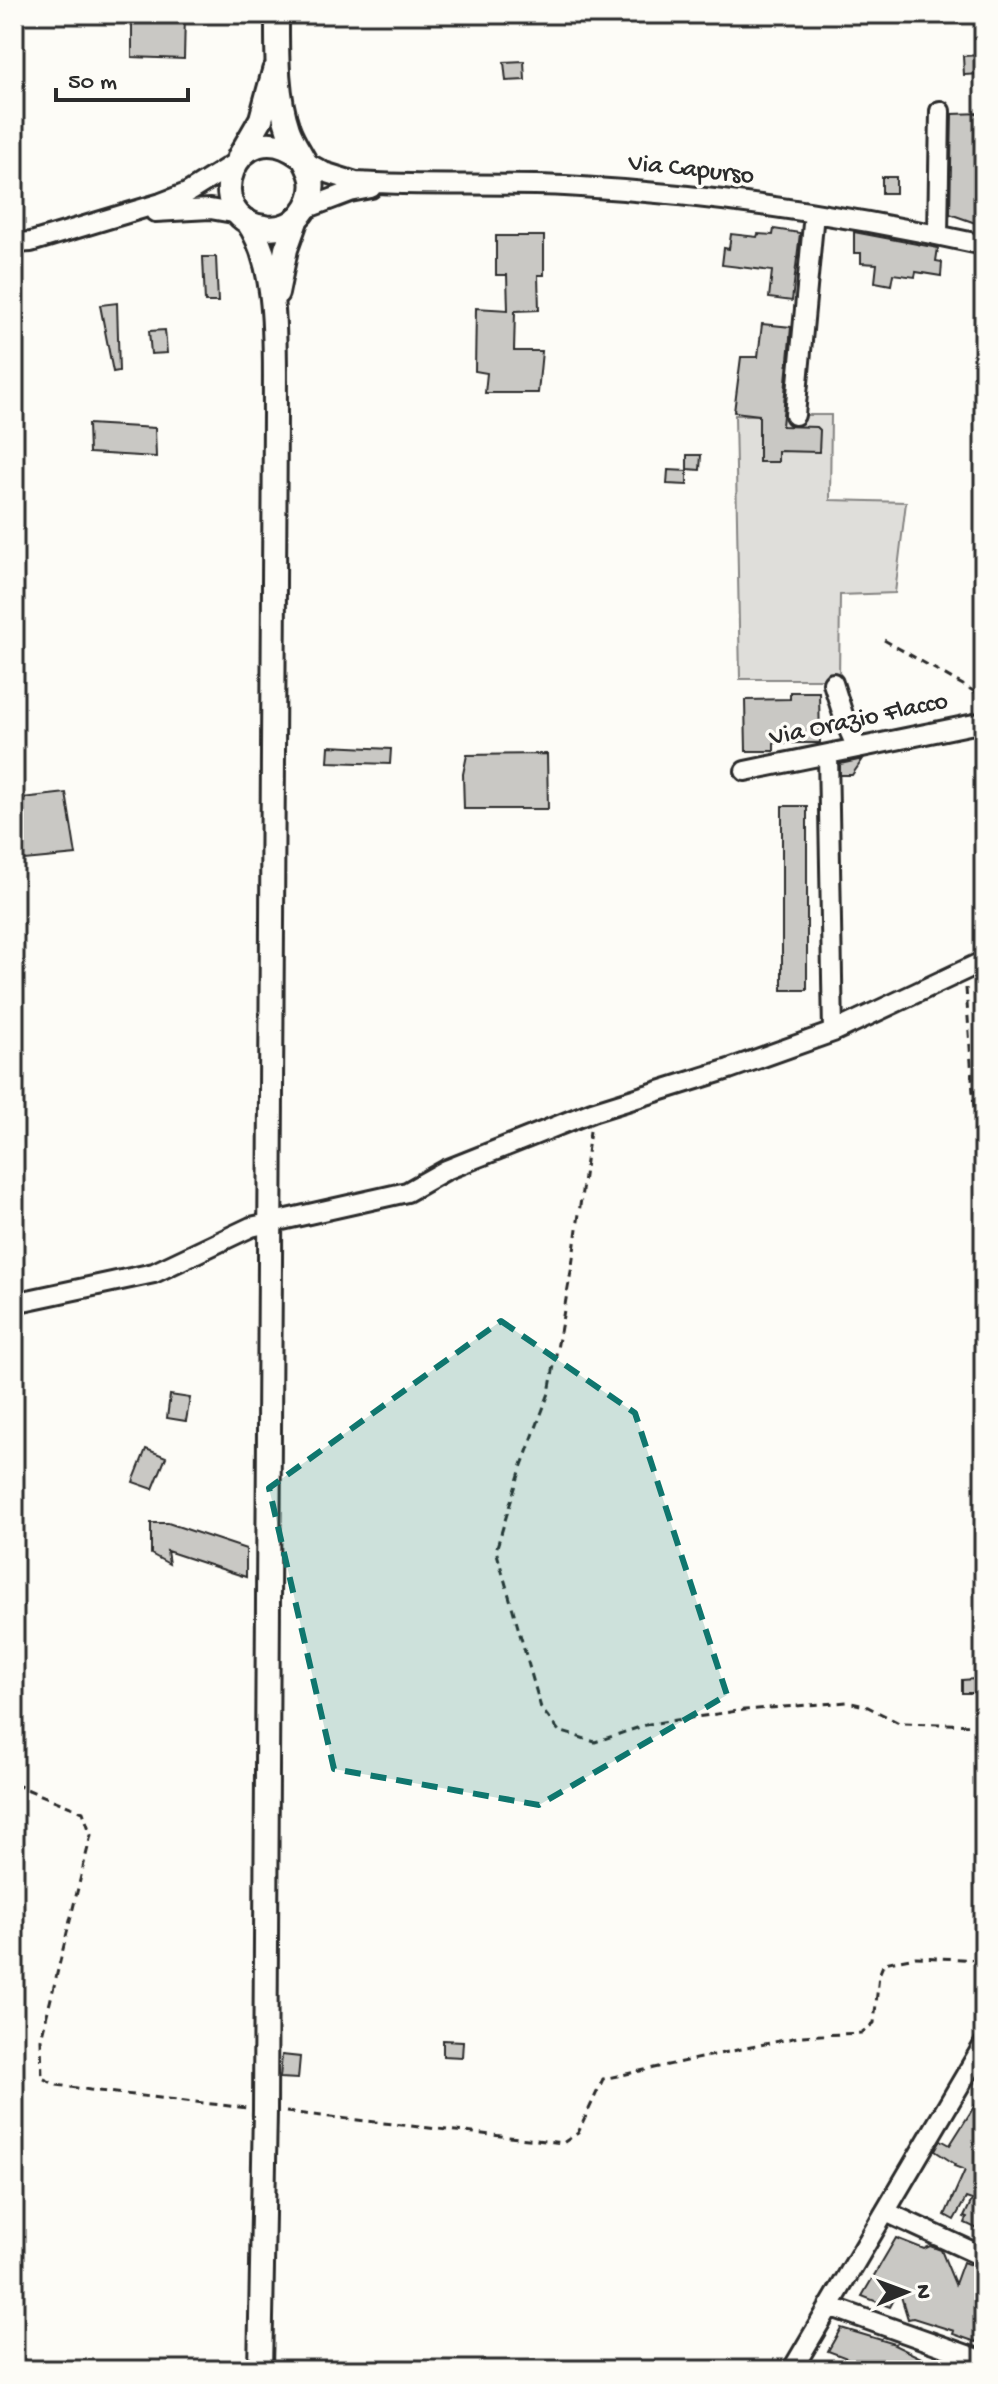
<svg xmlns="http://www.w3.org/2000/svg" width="998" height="2384" font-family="'Gochi Hand',sans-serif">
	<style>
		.green { fill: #dfdeda; stroke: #858482; stroke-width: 2 }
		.building { fill: #c9c8c4; stroke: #2b2b2b; stroke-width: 2 }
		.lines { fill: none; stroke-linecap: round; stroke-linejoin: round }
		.minor-casing { stroke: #2b2b2b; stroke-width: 24 }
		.major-casing { stroke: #2b2b2b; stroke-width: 28 }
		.path { stroke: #2b2b2b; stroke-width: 3; stroke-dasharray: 8 6; stroke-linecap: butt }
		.minor { stroke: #fdfcf7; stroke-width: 18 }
		.major { stroke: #fdfcf7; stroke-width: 22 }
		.marked { fill: #0f766e; fill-opacity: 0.2; stroke: #0f766e; stroke-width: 6; stroke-dasharray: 16 10; stroke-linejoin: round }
		.labels { text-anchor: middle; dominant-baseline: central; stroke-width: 7; stroke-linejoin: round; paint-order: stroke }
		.street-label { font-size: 26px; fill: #2b2b2b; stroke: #fdfcf7 }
	</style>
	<rect width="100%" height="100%" fill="#fdfcf7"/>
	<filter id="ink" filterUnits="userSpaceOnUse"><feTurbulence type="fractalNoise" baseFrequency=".0125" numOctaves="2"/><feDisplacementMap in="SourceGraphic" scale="16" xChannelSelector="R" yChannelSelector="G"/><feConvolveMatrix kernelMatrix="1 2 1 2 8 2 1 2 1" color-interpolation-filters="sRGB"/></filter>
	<g filter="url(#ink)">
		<!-- green -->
		<path class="green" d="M 735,415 L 831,415 L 830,500 L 906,502 L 895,593 L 840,595 L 839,679 L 740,679 Z"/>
		<!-- building -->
		<path class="building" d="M 136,14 L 185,14 L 184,59 L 132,57 L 132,20 Z
			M 981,55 L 982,74 L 964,75 L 963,56 Z
			M 524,61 L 525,80 L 506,81 L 504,62 Z
			M 983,113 L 984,133 L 984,226 L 950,214 L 952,114 Z
			M 882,177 L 896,177 L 896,193 L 882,193 Z
			M 774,229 L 800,233 L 792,301 L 769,298 L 772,271 L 722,265 L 724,248 L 729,249 L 731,234 L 757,237 L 758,234 L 773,235 Z
			M 854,232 L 938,248 L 936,261 L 942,262 L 941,276 L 916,272 L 915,277 L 893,274 L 891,285 L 875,282 L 877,264 L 861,263 L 861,253 L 854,253 Z
			M 496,236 L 544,236 L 544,275 L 538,275 L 539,310 L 515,311 L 514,351 L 542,351 L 538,393 L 485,393 L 487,373 L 475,371 L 476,308 L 508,310 L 507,275 L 496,275 Z
			M 203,257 L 216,257 L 218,302 L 205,302 Z
			M 117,303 L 119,371 L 113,372 L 100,305 Z
			M 762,324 L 791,327 L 782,426 L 817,427 L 820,430 L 819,452 L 778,451 L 778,462 L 759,462 L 759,415 L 734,412 L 741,357 L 758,357 Z
			M 165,330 L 167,353 L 151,354 L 149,331 Z
			M 88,424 L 155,428 L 156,457 L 89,453 Z
			M 687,455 L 701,455 L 700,470 L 687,469 Z
			M 668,470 L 687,471 L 687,485 L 667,484 Z
			M 790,692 L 819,692 L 820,743 L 774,743 L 774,751 L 746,751 L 745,700 L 790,699 Z
			M 329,746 L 391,749 L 390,764 L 328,762 Z
			M 547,754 L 548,809 L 464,809 L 463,774 L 467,755 Z
			M 863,759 L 852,775 L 840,775 L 840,764 Z
			M 66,793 L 76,855 L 14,861 L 14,799 Z
			M 782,806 L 807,806 L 807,990 L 782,990 Z
			M 170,1395 L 190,1398 L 186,1421 L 167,1418 Z
			M 146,1449 L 166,1457 L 153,1489 L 133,1482 Z
			M 151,1523 L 168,1523 L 246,1549 L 246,1577 L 167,1551 L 169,1564 L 151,1554 Z
			M 975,1679 L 976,1693 L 962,1693 L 962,1680 Z
			M 443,2040 L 463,2041 L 462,2057 L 443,2056 Z
			M 282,2055 L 300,2057 L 298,2079 L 280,2078 Z
			M 984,2091 L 984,2167 L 974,2185 L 978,2187 L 984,2173 L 984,2232 L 965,2223 L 967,2218 L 964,2217 L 972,2200 L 966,2198 L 954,2220 L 945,2215 L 965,2170 L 954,2166 L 955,2164 L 935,2151 L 941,2140 L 950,2145 Z
			M 896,2238 L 924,2249 L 930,2246 L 941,2250 L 955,2284 L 963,2262 L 984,2270 L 984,2342 L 978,2339 L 976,2342 L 953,2334 L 954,2331 L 913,2318 L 908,2319 L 899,2290 L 890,2307 L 862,2296 Z
			M 841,2328 L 895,2344 L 894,2345 L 946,2370 L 843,2370 L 847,2358 L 828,2351 Z"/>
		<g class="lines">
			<!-- minor casing -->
			<g class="minor-casing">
				<path id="minor" d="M 304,161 L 324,172 L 356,182 C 430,187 506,182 581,187 C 716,195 851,216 984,245
					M 305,209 L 350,192 L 371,188
					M 155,212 L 210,209 L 239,214
					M 938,235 L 940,111
					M 14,243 L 31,242 L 161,203 L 187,193 L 235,163
					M 795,415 L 814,213
					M 833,683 L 845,721 L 857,748
					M 828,754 L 833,1032
					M 745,771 L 984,722
					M 14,1303 L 154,1273 L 251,1227 L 407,1192 L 446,1170 L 592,1112 L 729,1069 L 833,1032 L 984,961
					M 886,2212 L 984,2257
					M 829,2306 L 984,2361
					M 792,2370 L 984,2044"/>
			</g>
			<!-- major casing -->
			<g class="major-casing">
				<path id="major" d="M 277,14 C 277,51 276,94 288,129 C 294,147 308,161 312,179 C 314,191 310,203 302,213 C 293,224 279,230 264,227 C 197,218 236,108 300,156
					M 239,157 L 261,119 L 274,71
					M 247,221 C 281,268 274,357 275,413 L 265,2110 L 260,2370
					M 277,293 L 286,249 L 297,218"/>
			</g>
			<!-- path -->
			<path class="path" d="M 884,640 L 984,697
				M 966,988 L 984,1256
				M 590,1131 L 572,1266 L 549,1393 L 522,1465 L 496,1550 L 541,1708 L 559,1731 L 595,1742 L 649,1724 L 744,1710 L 848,1702 L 868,1707 L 899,1723 L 984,1725
				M 14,1784 L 83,1812 L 91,1835 L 41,2039 L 42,2078 L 57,2085 L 90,2090 L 247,2108
				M 286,2112 L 563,2143 L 578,2133 L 603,2079 L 802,2036 L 861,2033 L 874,2023 L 879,1975 L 884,1963 L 915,1957 L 984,1960"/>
			<!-- minor -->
			<use href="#minor" class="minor"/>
			<!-- major -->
			<use href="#major" class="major"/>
		</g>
	</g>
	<!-- marked area -->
	<path class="marked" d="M 501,1321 L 635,1413 L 727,1695 L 539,1805 L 334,1769 L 269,1488 Z"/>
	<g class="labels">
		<!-- street labels -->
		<g class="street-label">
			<text transform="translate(691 171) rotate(6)">Via Capurso</text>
			<text transform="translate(859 721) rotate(-12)">Via Orazio Flacco</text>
		</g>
	</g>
	<!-- margin -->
	<rect width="998" height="2384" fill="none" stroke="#fdfcf7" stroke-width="48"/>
	<rect x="24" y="24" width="950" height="2336" fill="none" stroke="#2b2b2b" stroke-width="3" filter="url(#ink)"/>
	<!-- north arrow -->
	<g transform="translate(906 2292) rotate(89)" stroke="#fdfcf7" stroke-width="6" paint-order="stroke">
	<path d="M0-6L14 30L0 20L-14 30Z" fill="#2b2b2b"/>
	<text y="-12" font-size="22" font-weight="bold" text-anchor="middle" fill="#2b2b2b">N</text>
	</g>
	<!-- scale -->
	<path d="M56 88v12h132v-12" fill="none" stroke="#2b2b2b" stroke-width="4"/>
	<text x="68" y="88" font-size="24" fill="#2b2b2b" stroke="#fdfcf7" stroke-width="6" paint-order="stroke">50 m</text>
</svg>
